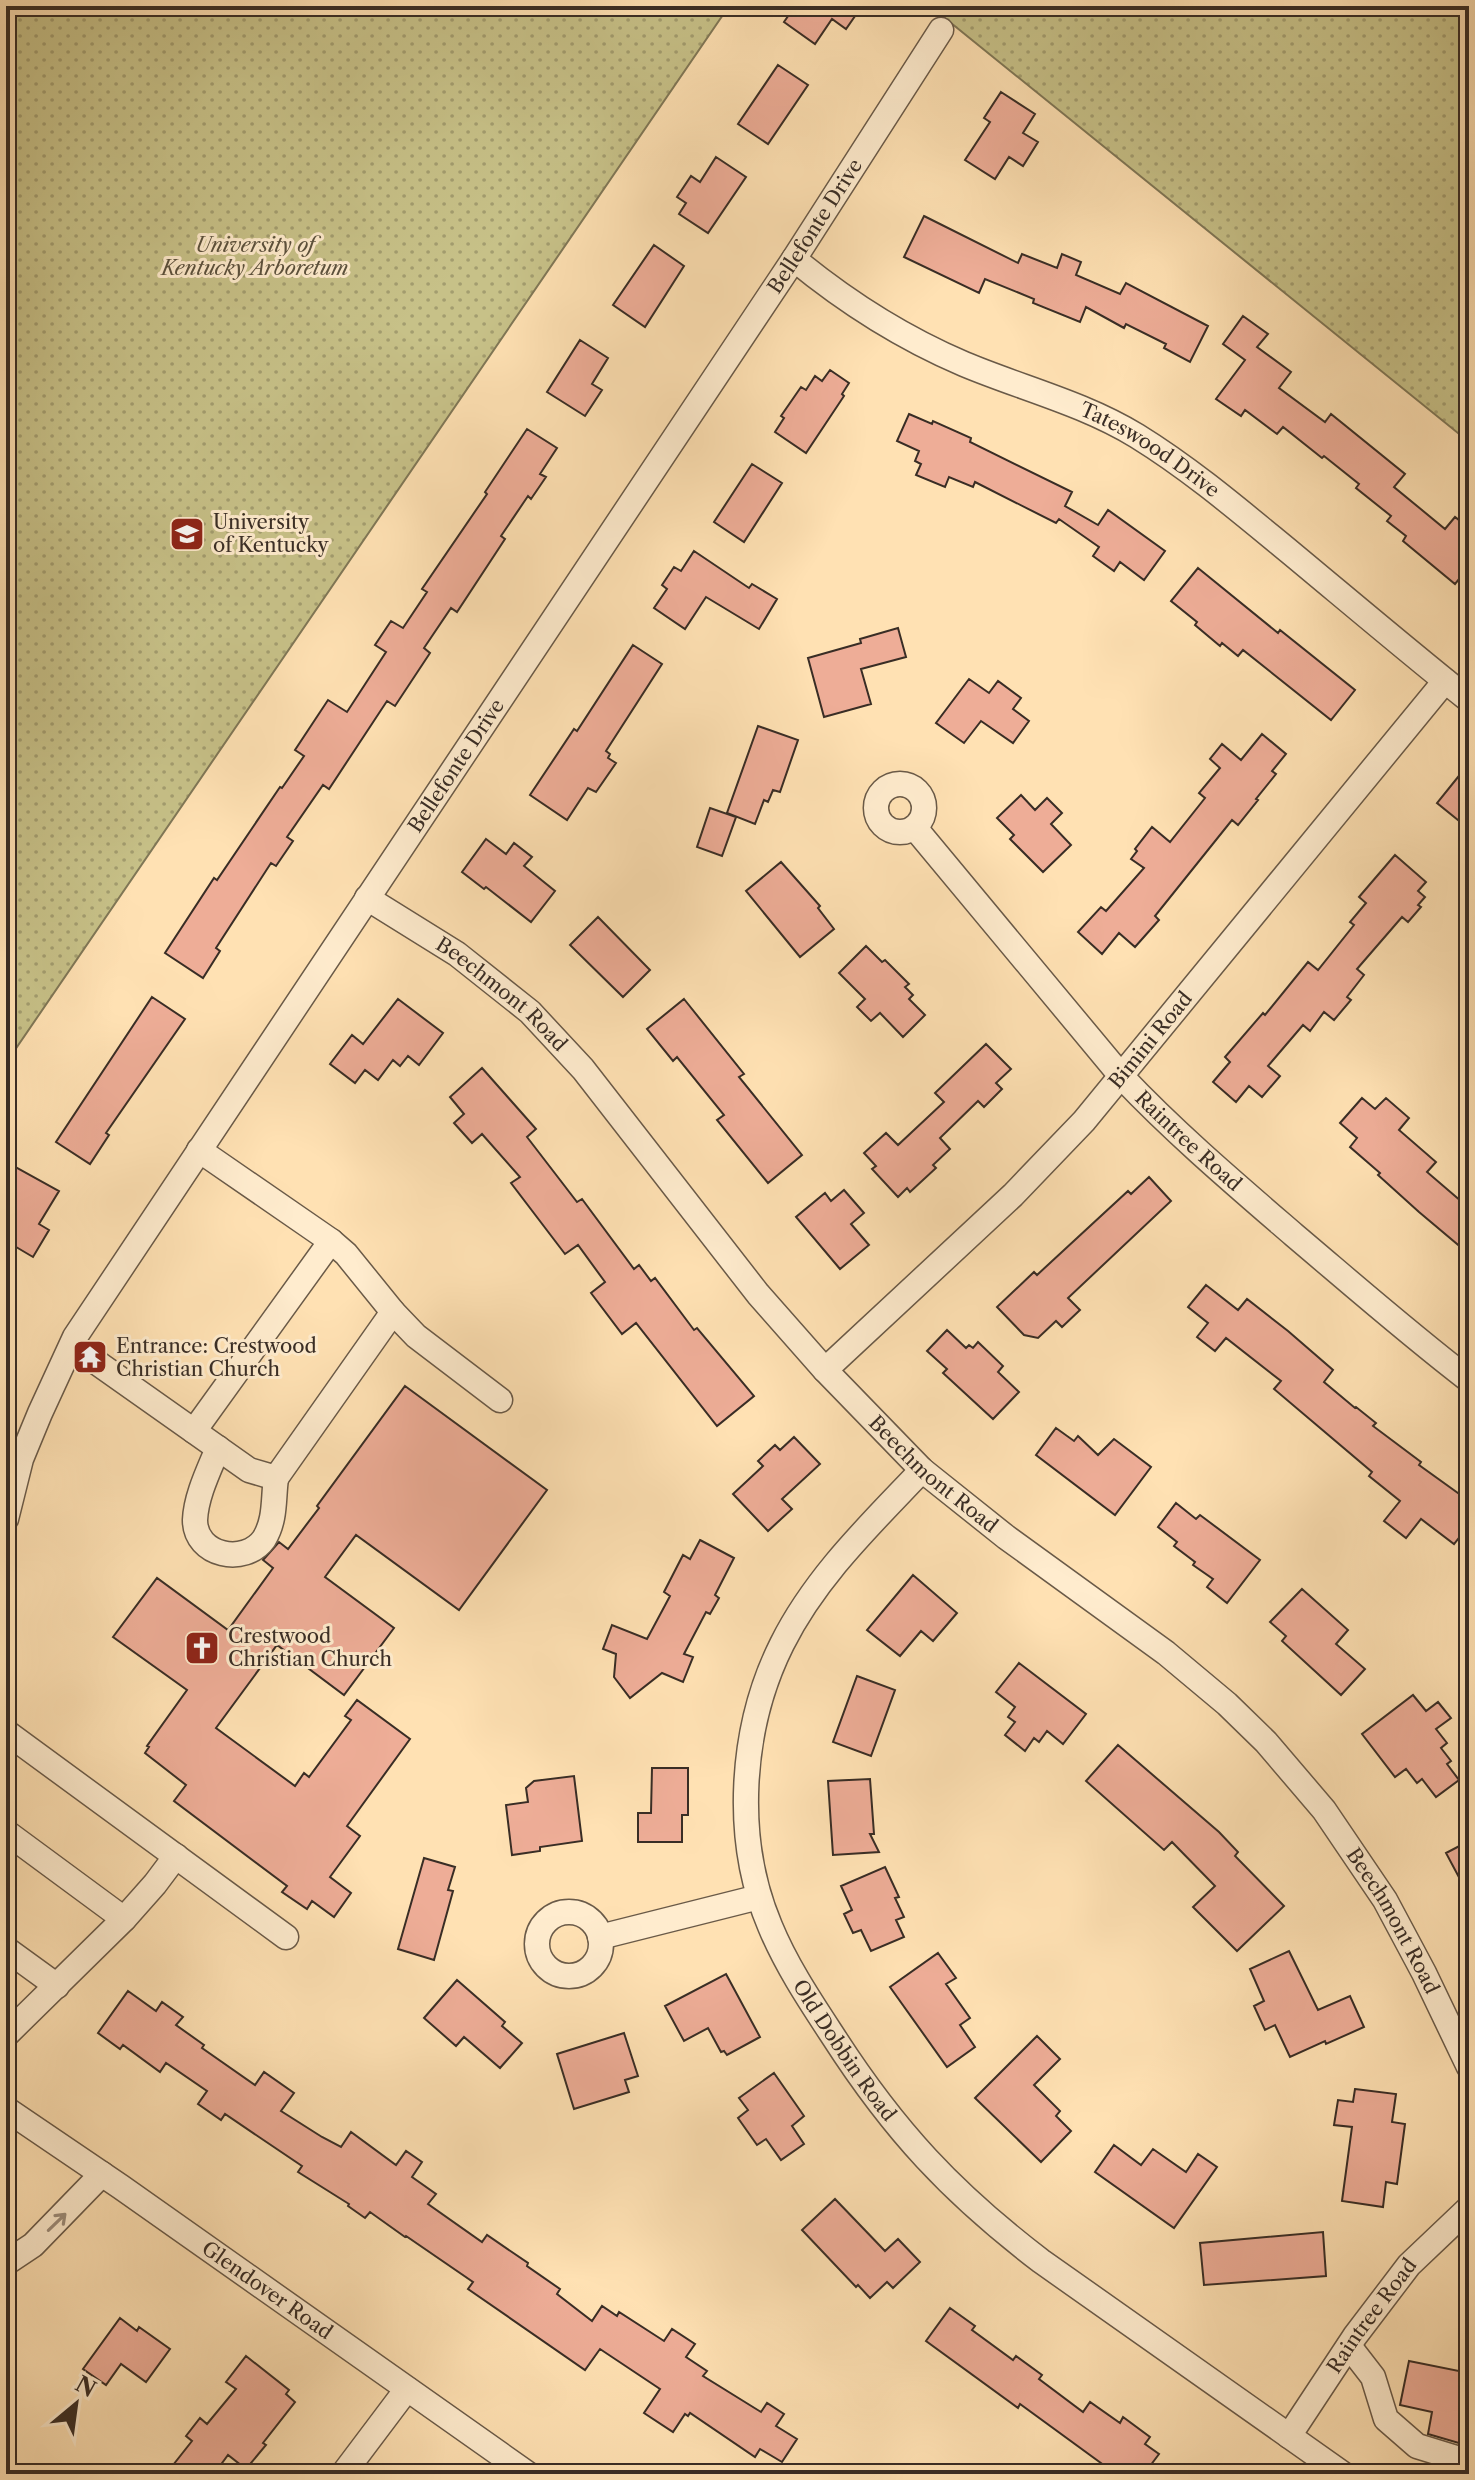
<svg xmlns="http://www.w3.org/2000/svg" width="1475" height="2480" font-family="'Libre Caslon Text',serif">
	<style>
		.green { fill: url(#green-dots); stroke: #807756; stroke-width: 2 }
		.building { fill: #eead97; stroke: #392d25; stroke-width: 2 }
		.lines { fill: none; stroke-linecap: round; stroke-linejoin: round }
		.minor-casing { stroke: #6a5a48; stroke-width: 27 }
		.minor { stroke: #ffecce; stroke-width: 24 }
		.oneway { stroke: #9c8c7a }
		.labels { text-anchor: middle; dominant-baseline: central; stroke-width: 6; stroke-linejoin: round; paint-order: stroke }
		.street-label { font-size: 20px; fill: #392d25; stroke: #ffecce }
		.park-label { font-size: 20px; font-style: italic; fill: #5c523e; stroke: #ffecce }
		.poi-label { font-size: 20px; fill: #392d25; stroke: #ffecce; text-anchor: start }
	</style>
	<defs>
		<pattern id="green-dots" width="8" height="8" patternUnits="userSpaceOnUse" patternTransform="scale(2)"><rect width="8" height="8" fill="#c7c188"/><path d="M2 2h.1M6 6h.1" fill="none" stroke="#a39d6f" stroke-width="1.8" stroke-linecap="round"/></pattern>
	</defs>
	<rect width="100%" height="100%" fill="#ffe1b3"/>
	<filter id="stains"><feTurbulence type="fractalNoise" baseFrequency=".0025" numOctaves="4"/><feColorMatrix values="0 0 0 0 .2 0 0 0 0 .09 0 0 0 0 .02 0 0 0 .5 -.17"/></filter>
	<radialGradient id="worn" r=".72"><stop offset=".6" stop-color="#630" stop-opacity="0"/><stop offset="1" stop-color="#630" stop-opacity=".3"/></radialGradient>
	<!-- green -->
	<path class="green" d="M 6,6 L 729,6 L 6,1063 Z
		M 930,6 L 1469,6 L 1469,442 Z"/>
	<!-- building -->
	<path class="building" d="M 795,6 L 862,6 L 846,29 L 832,19 L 815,44 L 784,22 Z
		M 778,65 L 808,85 L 768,144 L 738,124 Z
		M 1001,92 L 1035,114 L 1023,133 L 1038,142 L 1023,166 L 1009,157 L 995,179 L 965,160 L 990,122 L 984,118 Z
		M 716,157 L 746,177 L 708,233 L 679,214 L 686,203 L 677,197 L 691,176 L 700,182 Z
		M 924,216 L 1018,263 L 1022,254 L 1057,268 L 1062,254 L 1081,262 L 1076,275 L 1120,294 L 1126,283 L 1208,326 L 1190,362 L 1164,348 L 1166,344 L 1126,324 L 1124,328 L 1086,307 L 1080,322 L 1033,303 L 1034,299 L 985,279 L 979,293 L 904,257 Z
		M 654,245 L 684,266 L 645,327 L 613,305 Z
		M 1243,316 L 1268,334 L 1257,347 L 1291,372 L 1279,388 L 1325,422 L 1331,414 L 1405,474 L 1394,487 L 1445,529 L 1455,517 L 1469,528 L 1469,567 L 1455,584 L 1403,541 L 1406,536 L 1387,521 L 1391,516 L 1356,488 L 1359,484 L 1324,456 L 1322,458 L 1283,427 L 1277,434 L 1245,410 L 1241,416 L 1216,399 L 1245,360 L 1223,344 Z
		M 580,340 L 608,358 L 592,384 L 602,390 L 585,416 L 547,392 Z
		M 830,370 L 849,383 L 842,394 L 844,396 L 806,453 L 775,432 L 784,418 L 781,416 L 801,387 L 806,390 L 815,376 L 822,381 Z
		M 909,414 L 932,424 L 933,421 L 971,438 L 970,442 L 1072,492 L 1065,506 L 1098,525 L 1108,510 L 1165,551 L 1144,580 L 1120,562 L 1114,571 L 1093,556 L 1099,547 L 1059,519 L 1056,523 L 975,482 L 973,487 L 949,477 L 945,487 L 916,475 L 921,464 L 915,461 L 919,451 L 897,441 Z
		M 527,429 L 557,448 L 540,474 L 546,477 L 531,499 L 528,496 L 501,536 L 505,539 L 457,612 L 451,608 L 424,648 L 430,653 L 395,706 L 387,701 L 329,789 L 323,785 L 287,837 L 293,841 L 276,866 L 271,863 L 216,948 L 220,951 L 203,978 L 165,953 L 214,878 L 217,880 L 280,787 L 282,788 L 304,756 L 295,750 L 328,700 L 347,712 L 386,652 L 375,645 L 391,621 L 403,628 L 427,592 L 422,589 L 487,494 L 485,492 Z
		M 752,464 L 782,483 L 744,542 L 714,522 Z
		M 694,551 L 749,588 L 752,584 L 777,599 L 759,629 L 706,597 L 685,629 L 654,608 L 667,589 L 662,585 L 674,567 L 681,571 Z
		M 1198,568 L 1278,633 L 1280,630 L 1355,690 L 1331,720 L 1243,650 L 1238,656 L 1222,643 L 1220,646 L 1195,625 L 1197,622 L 1171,601 Z
		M 898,628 L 906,657 L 861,669 L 871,704 L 824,717 L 808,658 L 861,643 L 860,639 Z
		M 633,645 L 662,664 L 606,751 L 610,754 L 608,758 L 616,763 L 596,792 L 588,788 L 567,820 L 530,795 L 574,729 L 577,731 Z
		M 969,679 L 989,693 L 998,681 L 1021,698 L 1013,709 L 1029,721 L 1013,743 L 981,721 L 964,743 L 936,723 Z
		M 758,726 L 798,740 L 780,792 L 773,790 L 768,802 L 764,800 L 755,824 L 727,813 Z
		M 1262,734 L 1286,754 L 1272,771 L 1276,774 L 1256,799 L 1258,800 L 1238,825 L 1232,820 L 1155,916 L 1159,920 L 1135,947 L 1119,933 L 1102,954 L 1078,932 L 1101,907 L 1106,911 L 1144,868 L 1131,859 L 1137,851 L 1135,849 L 1152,827 L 1170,842 L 1205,798 L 1199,793 L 1220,768 L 1210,759 L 1222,744 L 1241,760 Z
		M 1458,777 L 1469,786 L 1469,829 L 1437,803 Z
		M 1021,795 L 1035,810 L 1047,798 L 1062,813 L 1051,824 L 1071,845 L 1043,872 L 1010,839 L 1014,835 L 997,818 Z
		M 710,808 L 736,817 L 722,856 L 697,847 Z
		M 486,839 L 506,854 L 514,843 L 532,857 L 524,866 L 555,891 L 531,922 L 486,887 L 484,889 L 462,872 Z
		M 1395,855 L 1426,882 L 1418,891 L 1425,897 L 1418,905 L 1421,907 L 1408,922 L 1402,917 L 1357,969 L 1364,975 L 1347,997 L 1351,1000 L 1334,1020 L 1324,1012 L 1310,1031 L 1303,1025 L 1268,1066 L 1280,1076 L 1262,1097 L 1249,1086 L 1236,1102 L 1213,1082 L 1230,1062 L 1225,1057 L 1263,1013 L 1265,1015 L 1308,962 L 1318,970 L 1354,925 L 1350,922 L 1366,903 L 1359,897 Z
		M 781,862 L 820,906 L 818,908 L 834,929 L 800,957 L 746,891 Z
		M 598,917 L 650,970 L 623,997 L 570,945 Z
		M 866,946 L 882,962 L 885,960 L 909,984 L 905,987 L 913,995 L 909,999 L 925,1015 L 903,1037 L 880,1013 L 871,1021 L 857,1007 L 865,999 L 839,973 Z
		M 152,997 L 185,1019 L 106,1133 L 109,1135 L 90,1164 L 56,1142 Z
		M 398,999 L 443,1033 L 419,1065 L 408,1056 L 400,1066 L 393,1060 L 378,1080 L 365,1070 L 355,1083 L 330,1064 L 352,1035 L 363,1044 Z
		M 684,999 L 744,1074 L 739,1077 L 802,1155 L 768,1183 L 717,1120 L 724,1115 L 677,1057 L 673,1061 L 647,1029 Z
		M 986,1044 L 1011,1069 L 996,1083 L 1002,1089 L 984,1107 L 978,1101 L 940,1138 L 950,1149 L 933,1165 L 936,1168 L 910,1192 L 907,1188 L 898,1197 L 872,1169 L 876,1166 L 864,1153 L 886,1133 L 898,1145 L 944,1102 L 935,1093 Z
		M 482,1068 L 536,1129 L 527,1137 L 577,1202 L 582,1199 L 634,1269 L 639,1265 L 651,1281 L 655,1278 L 694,1330 L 697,1328 L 754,1396 L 717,1426 L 636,1323 L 622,1334 L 591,1293 L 605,1282 L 578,1245 L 565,1254 L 511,1183 L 520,1177 L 482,1134 L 472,1143 L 454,1123 L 464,1114 L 450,1097 Z
		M 1362,1098 L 1375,1109 L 1386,1098 L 1409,1118 L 1399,1130 L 1436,1162 L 1427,1172 L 1469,1208 L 1469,1254 L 1419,1212 L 1378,1175 L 1380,1173 L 1350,1147 L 1357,1138 L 1340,1123 Z
		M 12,1165 L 59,1191 L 39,1224 L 49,1230 L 33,1257 L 6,1241 L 6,1208 L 14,1195 L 6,1190 L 6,1175 Z
		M 1149,1177 L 1171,1201 L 1068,1298 L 1080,1310 L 1062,1327 L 1056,1321 L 1038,1338 L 1024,1335 L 997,1307 L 1034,1272 L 1037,1275 L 1128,1191 L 1131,1194 Z
		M 844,1190 L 864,1213 L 851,1224 L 869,1245 L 840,1269 L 796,1217 L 825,1193 L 831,1201 Z
		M 1206,1285 L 1238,1310 L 1247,1299 L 1288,1331 L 1333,1370 L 1324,1382 L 1355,1408 L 1356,1407 L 1376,1423 L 1373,1426 L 1421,1462 L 1419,1465 L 1469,1501 L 1469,1525 L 1454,1544 L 1421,1519 L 1406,1538 L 1384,1521 L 1400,1501 L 1369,1476 L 1372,1472 L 1274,1389 L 1281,1381 L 1226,1338 L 1215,1351 L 1197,1337 L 1208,1323 L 1188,1307 Z
		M 947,1330 L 966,1348 L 969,1345 L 973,1348 L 978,1342 L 1003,1366 L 998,1372 L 1019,1392 L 993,1419 L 943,1373 L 947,1369 L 927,1351 Z
		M 405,1386 L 547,1490 L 459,1610 L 356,1535 L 325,1577 L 394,1628 L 344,1695 L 277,1645 L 216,1728 L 295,1786 L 304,1773 L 309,1777 L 351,1720 L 345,1716 L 357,1700 L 410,1739 L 347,1826 L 360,1836 L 330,1877 L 351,1893 L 334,1917 L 312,1901 L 307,1909 L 282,1892 L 287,1886 L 174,1801 L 186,1785 L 145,1753 L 149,1747 L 147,1746 L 187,1690 L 113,1637 L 157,1578 L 228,1630 L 273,1568 L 263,1560 L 279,1542 L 288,1549 L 319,1508 L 317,1506 Z
		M 1056,1428 L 1074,1441 L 1078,1436 L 1098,1455 L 1114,1439 L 1151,1467 L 1115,1515 L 1036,1455 Z
		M 794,1437 L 820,1464 L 782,1499 L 792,1509 L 768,1531 L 733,1494 L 763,1466 L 758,1461 L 775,1445 L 780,1450 Z
		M 1176,1503 L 1196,1519 L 1200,1515 L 1260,1560 L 1227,1603 L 1207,1587 L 1213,1579 L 1193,1565 L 1195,1562 L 1174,1546 L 1177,1542 L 1158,1527 Z
		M 700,1540 L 734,1558 L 715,1595 L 719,1598 L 710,1614 L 706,1612 L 684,1654 L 693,1657 L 683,1682 L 662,1673 L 630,1698 L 614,1677 L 616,1654 L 603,1649 L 612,1625 L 647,1639 L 670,1596 L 664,1592 L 683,1555 L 690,1559 Z
		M 913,1575 L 957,1613 L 933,1641 L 921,1631 L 900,1656 L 867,1630 Z
		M 1302,1589 L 1348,1630 L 1336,1644 L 1365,1669 L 1341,1695 L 1282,1641 L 1286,1636 L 1270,1622 Z
		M 1019,1663 L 1086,1714 L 1063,1744 L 1047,1731 L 1039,1742 L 1034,1738 L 1025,1751 L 1005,1735 L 1015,1722 L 1008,1717 L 1015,1707 L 996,1692 Z
		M 857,1676 L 895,1690 L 871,1756 L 833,1742 Z
		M 1413,1695 L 1426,1711 L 1438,1702 L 1451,1718 L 1436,1729 L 1447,1743 L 1441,1748 L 1451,1761 L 1447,1764 L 1459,1780 L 1436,1797 L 1422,1779 L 1417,1783 L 1406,1769 L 1395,1777 L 1362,1734 Z
		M 1118,1745 L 1219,1832 L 1238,1852 L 1235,1856 L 1284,1906 L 1237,1951 L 1193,1907 L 1215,1886 L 1172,1842 L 1164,1850 L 1086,1781 Z
		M 652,1768 L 688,1768 L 688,1815 L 682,1815 L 682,1842 L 638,1842 L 638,1813 L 651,1813 Z
		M 574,1776 L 582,1841 L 540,1847 L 540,1851 L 512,1855 L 506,1805 L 528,1802 L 526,1788 L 534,1781 Z
		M 870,1779 L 874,1834 L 870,1834 L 879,1852 L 833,1855 L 828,1781 Z
		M 1469,1841 L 1469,1896 L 1446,1853 Z
		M 424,1858 L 455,1867 L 448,1890 L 453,1891 L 434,1960 L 398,1949 Z
		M 885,1867 L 899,1897 L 895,1898 L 904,1917 L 896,1920 L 904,1937 L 871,1951 L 861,1930 L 853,1933 L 844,1914 L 852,1910 L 841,1886 Z
		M 1289,1951 L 1318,2010 L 1350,1996 L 1364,2027 L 1326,2044 L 1325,2041 L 1290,2057 L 1275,2025 L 1265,2030 L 1254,2006 L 1264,2001 L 1250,1969 Z
		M 938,1953 L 956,1978 L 946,1984 L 970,2018 L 960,2025 L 975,2047 L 947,2067 L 890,1987 Z
		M 726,1974 L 760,2037 L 727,2055 L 724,2051 L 721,2052 L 708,2028 L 684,2041 L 665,2006 Z
		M 457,1980 L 505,2022 L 502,2026 L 522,2043 L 500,2068 L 464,2037 L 456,2046 L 424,2018 Z
		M 128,1991 L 156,2011 L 162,2002 L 183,2017 L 176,2025 L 204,2045 L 202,2048 L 255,2085 L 264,2072 L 294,2093 L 281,2111 L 322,2137 L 341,2147 L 351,2132 L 396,2165 L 406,2151 L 422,2162 L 412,2177 L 436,2194 L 428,2204 L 482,2242 L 487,2235 L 528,2263 L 527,2266 L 560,2289 L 557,2294 L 592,2321 L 602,2306 L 617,2316 L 619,2312 L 664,2341 L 672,2329 L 695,2344 L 686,2357 L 707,2371 L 703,2376 L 761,2412 L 767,2403 L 784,2414 L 776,2426 L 797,2439 L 782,2462 L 760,2449 L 755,2457 L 690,2413 L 688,2416 L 685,2414 L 673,2432 L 644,2413 L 660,2389 L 600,2349 L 585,2370 L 468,2289 L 473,2282 L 406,2236 L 405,2237 L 370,2212 L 365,2218 L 348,2206 L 349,2204 L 298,2172 L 302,2166 L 225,2114 L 221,2120 L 198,2104 L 207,2091 L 166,2063 L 160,2072 L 123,2045 L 120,2049 L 98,2033 Z
		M 624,2033 L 638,2076 L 625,2080 L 629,2092 L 574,2109 L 557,2054 Z
		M 1037,2036 L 1060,2059 L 1034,2085 L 1060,2111 L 1056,2116 L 1071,2131 L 1041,2162 L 975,2098 Z
		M 774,2073 L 804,2116 L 792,2126 L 804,2144 L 781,2160 L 766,2139 L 757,2145 L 738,2118 L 748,2110 L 739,2098 Z
		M 1355,2089 L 1396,2094 L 1392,2122 L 1405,2124 L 1397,2184 L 1386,2182 L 1383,2207 L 1342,2201 L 1352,2127 L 1334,2125 L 1338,2100 L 1353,2102 Z
		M 1114,2145 L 1141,2165 L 1153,2149 L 1186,2172 L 1198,2154 L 1217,2167 L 1174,2228 L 1095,2172 Z
		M 835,2199 L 885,2251 L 898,2239 L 920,2262 L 893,2288 L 887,2282 L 870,2298 L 858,2285 L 856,2287 L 802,2230 Z
		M 1323,2232 L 1326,2276 L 1204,2285 L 1200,2243 Z
		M 950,2308 L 975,2326 L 972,2330 L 1013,2360 L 1016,2356 L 1042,2375 L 1039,2379 L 1083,2412 L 1090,2402 L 1120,2423 L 1123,2417 L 1150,2437 L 1145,2444 L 1159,2454 L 1144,2474 L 1116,2474 L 1020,2404 L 1018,2408 L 926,2341 Z
		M 120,2318 L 137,2331 L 139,2327 L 170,2349 L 146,2382 L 121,2364 L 106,2385 L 83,2369 Z
		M 246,2356 L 289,2390 L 286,2394 L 295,2402 L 263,2443 L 266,2445 L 246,2469 L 228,2455 L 214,2474 L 166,2474 L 192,2441 L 186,2436 L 200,2418 L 207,2424 L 236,2389 L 226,2382 Z
		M 1409,2361 L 1469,2373 L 1469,2446 L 1428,2434 L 1432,2412 L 1400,2405 Z"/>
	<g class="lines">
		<!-- minor casing -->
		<g class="minor-casing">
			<g id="minor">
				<path id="s1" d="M 794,259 C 845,301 903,338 964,364 C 1021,388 1083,403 1137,436 C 1192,470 1241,512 1291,553 C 1350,602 1409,652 1469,700"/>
				<circle cx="900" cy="808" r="24"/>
				<path id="s2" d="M 915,828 L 1122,1077 C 1175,1133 1235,1184 1294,1235 C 1352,1284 1409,1334 1469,1380"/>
				<path id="s3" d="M 367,898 L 457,954 L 530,1012 L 583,1069 L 758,1294 L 825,1370 L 922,1470 L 1006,1537 L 1166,1653 L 1227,1704 L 1266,1742 L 1324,1810 L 1385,1900 L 1424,1973 L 1469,2067"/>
				<path d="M 393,1312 L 416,1336 L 500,1400"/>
				<path d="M 72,1345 L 249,1470 L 276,1478 L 393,1312 L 346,1254 L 331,1241 L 199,1150"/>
				<path id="s4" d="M 825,1370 L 1013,1195 L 1084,1121 L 1445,681"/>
				<path d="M 194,1431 L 331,1241"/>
				<path d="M 218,1448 C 209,1470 196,1496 195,1520 C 195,1556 245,1566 264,1539 C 276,1519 273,1499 276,1478"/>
				<path id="s5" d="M 922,1470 C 871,1524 816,1576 782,1644 C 740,1728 733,1839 770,1926 C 786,1965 810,2001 833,2036 C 894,2131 952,2193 1041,2261 L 1343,2474"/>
				<path id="s6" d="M 6,1519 L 21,1459 L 40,1413 L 75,1337 L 794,259 L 941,30"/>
				<path d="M 6,1732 L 286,1937"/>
				<path d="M 6,1832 L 124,1919"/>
				<circle cx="569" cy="1944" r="32"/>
				<path d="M 600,1937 L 759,1897"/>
				<path d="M 6,1949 L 57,1986"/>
				<path d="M 6,2035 L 124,1919 L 155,1884 L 176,1856"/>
				<path id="s7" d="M 6,2109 L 121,2187 L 528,2474"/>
				<path d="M 6,2263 L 33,2245 L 102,2174"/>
				<path d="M 1349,2346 L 1373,2377 L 1386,2419 L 1417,2446 L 1469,2462"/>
				<path id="s8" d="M 1289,2436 L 1355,2336 L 1409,2265 L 1469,2208"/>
				<path d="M 343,2474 L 407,2389"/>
			</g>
		</g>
		<!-- minor -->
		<use href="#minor" class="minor"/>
	</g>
	<!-- one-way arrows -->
	<defs><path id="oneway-shaft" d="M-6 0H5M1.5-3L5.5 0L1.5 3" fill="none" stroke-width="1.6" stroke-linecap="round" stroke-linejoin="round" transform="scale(2)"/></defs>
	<use class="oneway" href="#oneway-shaft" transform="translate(57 2222) rotate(-44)"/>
	<!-- icons -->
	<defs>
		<g id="university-square" transform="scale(1.8)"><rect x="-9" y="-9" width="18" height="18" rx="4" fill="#8f2418" stroke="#ffecce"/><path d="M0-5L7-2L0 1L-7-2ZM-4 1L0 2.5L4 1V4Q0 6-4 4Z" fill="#fff"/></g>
		<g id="temple-square" transform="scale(1.8)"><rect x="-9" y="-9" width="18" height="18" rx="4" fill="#8f2418" stroke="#ffecce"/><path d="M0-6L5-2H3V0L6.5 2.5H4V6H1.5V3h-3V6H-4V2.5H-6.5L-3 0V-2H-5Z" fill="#fff"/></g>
		<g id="church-square" transform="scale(1.8)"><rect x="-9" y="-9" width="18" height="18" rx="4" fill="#8f2418" stroke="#ffecce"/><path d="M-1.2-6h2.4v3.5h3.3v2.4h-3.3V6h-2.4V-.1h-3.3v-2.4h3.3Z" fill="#fff"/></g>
	</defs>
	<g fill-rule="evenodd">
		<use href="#university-square" x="187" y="534"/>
		<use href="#temple-square" x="90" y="1357"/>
		<use href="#church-square" x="202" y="1648"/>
	</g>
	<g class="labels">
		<!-- street labels -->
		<g class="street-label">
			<text stroke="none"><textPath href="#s6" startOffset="1530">Bellefonte Drive</textPath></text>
			<text stroke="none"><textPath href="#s1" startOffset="406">Tateswood Drive</textPath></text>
			<text stroke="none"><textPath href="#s6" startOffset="882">Bellefonte Drive</textPath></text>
			<text stroke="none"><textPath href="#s3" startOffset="166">Beechmont Road</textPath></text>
			<text stroke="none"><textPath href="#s4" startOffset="464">Bimini Road</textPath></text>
			<text stroke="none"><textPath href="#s2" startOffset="416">Raintree Road</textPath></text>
			<text stroke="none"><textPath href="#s3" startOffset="814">Beechmont Road</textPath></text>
			<text stroke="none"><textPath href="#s3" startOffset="1462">Beechmont Road</textPath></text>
			<text stroke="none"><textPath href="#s5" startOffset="660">Old Dobbin Road</textPath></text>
			<text stroke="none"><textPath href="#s7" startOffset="318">Glendover Road</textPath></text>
			<text stroke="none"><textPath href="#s8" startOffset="146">Raintree Road</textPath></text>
		</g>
		<!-- park labels -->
		<g class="park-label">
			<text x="255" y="245">University of<tspan x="255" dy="23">Kentucky Arboretum</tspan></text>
		</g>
		<!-- poi labels -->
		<g class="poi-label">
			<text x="213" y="522">University<tspan x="213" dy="23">of Kentucky</tspan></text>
			<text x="116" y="1346">Entrance: Crestwood<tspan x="116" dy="23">Christian Church</tspan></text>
			<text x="228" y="1636">Crestwood<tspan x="228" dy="23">Christian Church</tspan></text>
		</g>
	</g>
	<!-- margin -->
	<rect width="1475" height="2480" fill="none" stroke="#ffe1b3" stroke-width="32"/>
	<rect x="8" y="8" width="1459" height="2464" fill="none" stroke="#392d25" stroke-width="4"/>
	<rect x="16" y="16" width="1443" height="2448" fill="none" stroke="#392d25" stroke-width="2"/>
	<!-- north arrow -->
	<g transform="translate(76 2404) rotate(29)" stroke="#ffecce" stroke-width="6" paint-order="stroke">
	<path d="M0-6L14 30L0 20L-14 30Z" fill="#392d25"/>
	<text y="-12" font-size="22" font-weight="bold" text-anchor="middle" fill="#392d25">N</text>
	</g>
	<rect width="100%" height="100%" filter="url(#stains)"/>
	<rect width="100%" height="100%" fill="url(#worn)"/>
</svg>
